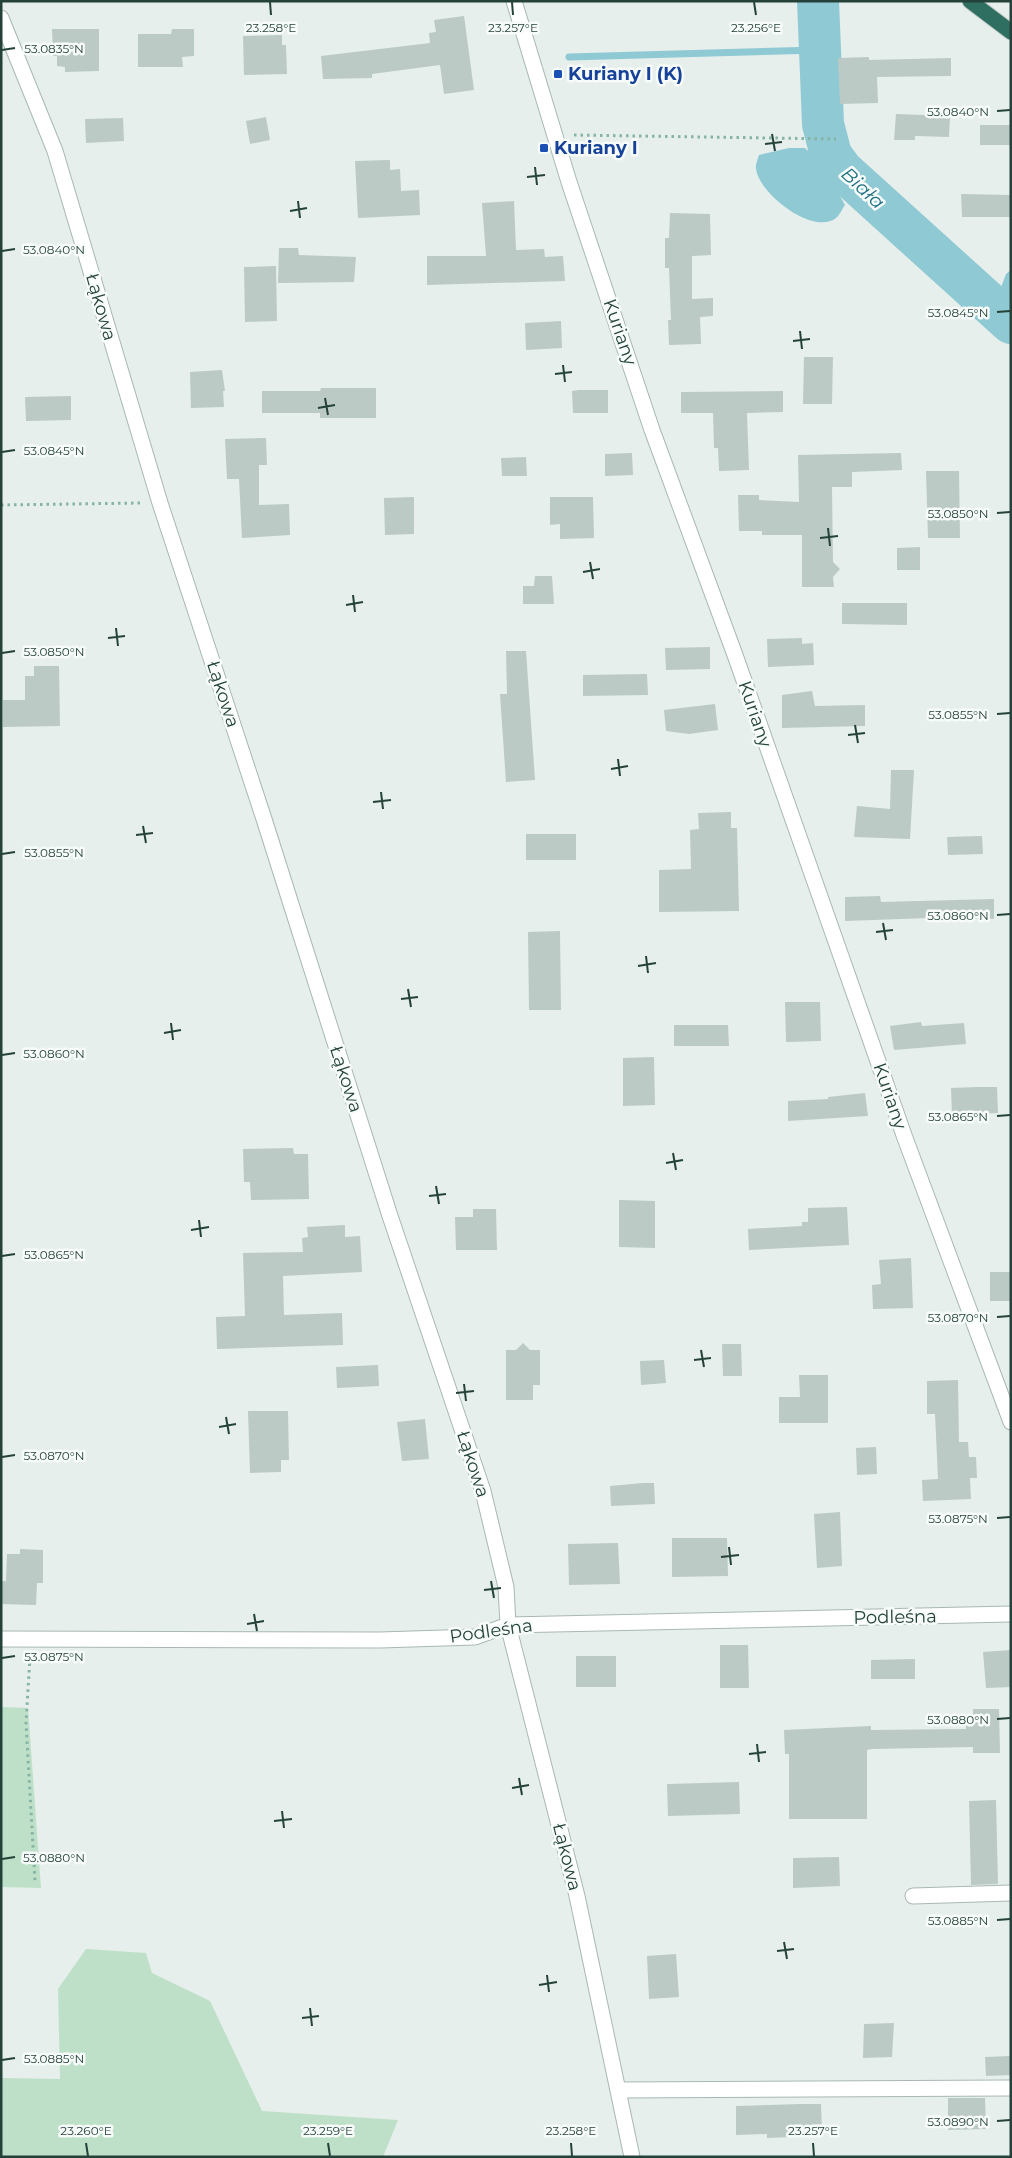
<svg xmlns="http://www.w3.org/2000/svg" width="1012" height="2158" font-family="Montserrat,sans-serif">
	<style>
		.green { fill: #bfe0c8 }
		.water { fill: #8ec9d4 }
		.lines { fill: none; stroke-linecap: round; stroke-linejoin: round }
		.stream { stroke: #8ec9d4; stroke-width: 7 }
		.river { stroke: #8ec9d4; stroke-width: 42 }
		.building { fill: #bbcac4 }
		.minor-casing { stroke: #a8b8b2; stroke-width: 17 }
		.highway-casing { stroke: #c2cac8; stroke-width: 17 }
		.path { stroke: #86b3a5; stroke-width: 3; stroke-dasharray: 2.5 4; stroke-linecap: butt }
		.minor { stroke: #fff; stroke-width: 15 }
		.highway { stroke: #2f6f62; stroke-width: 15 }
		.ticks { fill: none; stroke: #24423a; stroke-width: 2 }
		.transit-dot { fill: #1a4fb4; stroke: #f7fbf9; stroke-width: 2 }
		.labels { text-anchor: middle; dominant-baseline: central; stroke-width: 5; stroke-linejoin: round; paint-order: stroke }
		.transit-label { font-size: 18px; font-weight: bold; fill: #164399; stroke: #f7fbf9; text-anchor: start }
		.street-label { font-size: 18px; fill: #24423a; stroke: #f7fbf9 }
		.water-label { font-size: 19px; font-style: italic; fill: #1c6f80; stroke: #f7fbf9 }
		.ticks-label { font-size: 12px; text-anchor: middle; fill: #24423a; stroke: #f7fbf9; stroke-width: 5; stroke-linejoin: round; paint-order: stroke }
	</style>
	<rect width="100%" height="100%" fill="#e6efeb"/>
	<!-- green -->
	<path class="green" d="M 1,1707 L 28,1708 L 41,1888 L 1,1887 Z
		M 86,1949 L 146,1953 L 152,1973 L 210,2001 L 262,2111 L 398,2120 L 383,2157 L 1,2157 L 1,2078 L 60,2079 L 58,1989 Z"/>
	<!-- water -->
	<path class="water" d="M 789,148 L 805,148 L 821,163 L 845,205 C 842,209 840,215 836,218 C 814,236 759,194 756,169 C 755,165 758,159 759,155 Z
		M 1011,270 L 1011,299 L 1000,290 L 1006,274 Z"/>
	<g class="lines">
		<!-- stream -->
		<path class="stream" d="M 569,57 L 819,50"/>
		<!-- river -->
		<path class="river" d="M 818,1 L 823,124 L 831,155 L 842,170 L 1011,323"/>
	</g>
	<!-- building -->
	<path class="building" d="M 464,16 L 474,90 L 444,94 L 440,65 L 372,74 L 372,78 L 323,79 L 321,56 L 430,43 L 429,33 L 436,32 L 434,20 Z
		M 52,29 L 99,29 L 99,71 L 65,72 L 65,67 L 57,66 L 57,56 L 53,56 Z
		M 172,29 L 194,29 L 194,56 L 182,57 L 183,67 L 138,67 L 138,34 L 171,34 Z
		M 282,35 L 282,45 L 286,45 L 287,74 L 244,75 L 243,36 Z
		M 869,57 L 869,60 L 951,58 L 951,76 L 877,77 L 878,103 L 840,104 L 838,58 Z
		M 896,114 L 950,116 L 949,137 L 915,136 L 915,140 L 894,140 Z
		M 266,117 L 270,140 L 250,144 L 246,121 Z
		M 123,118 L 124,141 L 86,143 L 85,119 Z
		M 980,125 L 1011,125 L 1011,145 L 980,145 Z
		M 390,160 L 390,170 L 400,169 L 401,191 L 419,190 L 420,215 L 358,218 L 355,161 Z
		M 961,194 L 1011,195 L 1011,217 L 962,217 Z
		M 514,201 L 516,250 L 544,249 L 545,257 L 563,256 L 565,281 L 427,285 L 427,256 L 486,256 L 482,203 Z
		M 670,213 L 710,214 L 711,255 L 692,256 L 692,299 L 713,298 L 713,316 L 700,317 L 701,344 L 669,345 L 668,320 L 671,320 L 669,268 L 665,268 L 665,238 L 669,238 Z
		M 279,248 L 298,248 L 299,255 L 356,257 L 354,282 L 278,283 Z
		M 276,266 L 277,321 L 245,322 L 244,267 Z
		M 561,321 L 562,348 L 526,350 L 525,323 Z
		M 804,357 L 833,357 L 832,404 L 803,404 Z
		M 222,370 L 225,391 L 223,391 L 224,407 L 191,408 L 190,372 Z
		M 321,388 L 376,388 L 376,418 L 320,418 L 320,413 L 262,413 L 262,391 L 320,391 Z
		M 579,390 L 608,390 L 608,413 L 573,413 L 572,391 Z
		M 783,391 L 783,412 L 747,413 L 749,470 L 719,471 L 718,448 L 714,448 L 713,413 L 681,413 L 681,392 Z
		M 71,396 L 71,420 L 26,421 L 25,397 Z
		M 266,438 L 267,465 L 259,465 L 259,505 L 289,504 L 290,535 L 242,538 L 239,479 L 227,479 L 225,439 Z
		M 632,453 L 633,475 L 605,476 L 605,454 Z
		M 901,453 L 902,470 L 852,472 L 852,487 L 832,487 L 833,562 L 840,569 L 833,577 L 834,587 L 802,587 L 802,535 L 762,535 L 762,531 L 739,531 L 738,495 L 759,495 L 759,500 L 799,502 L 798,455 Z
		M 526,457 L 527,476 L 502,476 L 501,458 Z
		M 926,471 L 959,471 L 960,538 L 928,538 Z
		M 414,497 L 414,534 L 385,535 L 384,498 Z
		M 550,497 L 593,497 L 594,538 L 560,539 L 560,524 L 550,525 Z
		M 920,547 L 920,570 L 897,570 L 897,548 Z
		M 535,576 L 552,576 L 554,604 L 523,604 L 523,586 L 534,586 Z
		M 842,603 L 907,603 L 907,625 L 842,624 Z
		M 802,638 L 802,644 L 813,643 L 814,665 L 768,667 L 767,639 Z
		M 710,647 L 710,669 L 666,670 L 665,648 Z
		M 506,651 L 526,651 L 535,780 L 506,782 L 500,694 L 507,694 Z
		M 34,666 L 59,666 L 60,726 L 3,727 L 3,700 L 25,700 L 25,676 L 34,676 Z
		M 647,674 L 648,695 L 583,696 L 583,675 Z
		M 812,691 L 815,706 L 865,705 L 865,726 L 782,728 L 782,695 Z
		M 715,704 L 718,730 L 689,734 L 666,731 L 664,710 Z
		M 891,770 L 914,770 L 910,839 L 854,837 L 857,806 L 890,809 Z
		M 731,812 L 731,828 L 737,828 L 739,911 L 659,912 L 659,870 L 691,869 L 690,830 L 699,829 L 698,813 Z
		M 526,834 L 576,834 L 576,860 L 526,860 Z
		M 982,836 L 983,854 L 948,855 L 947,837 Z
		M 880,896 L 881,902 L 994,899 L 994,919 L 929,918 L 845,921 L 845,897 Z
		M 560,931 L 561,1010 L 529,1010 L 528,932 Z
		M 785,1002 L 820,1002 L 821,1041 L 786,1042 Z
		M 921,1022 L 922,1026 L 964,1023 L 966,1044 L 894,1050 L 890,1026 Z
		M 674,1025 L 728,1025 L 729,1046 L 674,1046 Z
		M 654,1057 L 655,1105 L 623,1106 L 623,1058 Z
		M 977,1087 L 997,1087 L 998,1113 L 952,1115 L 951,1088 Z
		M 865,1093 L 868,1116 L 788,1121 L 788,1101 L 828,1099 L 828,1097 Z
		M 293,1148 L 294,1154 L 308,1154 L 309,1199 L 251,1200 L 250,1182 L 244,1182 L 243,1149 Z
		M 619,1200 L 655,1201 L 655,1248 L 619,1247 Z
		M 847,1207 L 849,1245 L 749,1250 L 748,1229 L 802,1226 L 802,1222 L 808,1222 L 808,1208 Z
		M 473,1209 L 496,1209 L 497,1250 L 456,1250 L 455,1217 L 473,1217 Z
		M 345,1225 L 345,1237 L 360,1236 L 362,1272 L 283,1276 L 284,1315 L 342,1313 L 343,1345 L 217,1349 L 216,1317 L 245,1316 L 243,1253 L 303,1252 L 302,1238 L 308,1237 L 307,1227 Z
		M 911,1258 L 913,1308 L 873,1309 L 872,1285 L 881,1284 L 879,1260 Z
		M 990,1272 L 1011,1272 L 1011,1301 L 990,1301 Z
		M 523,1343 L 530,1350 L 540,1350 L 540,1385 L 533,1385 L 533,1400 L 506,1400 L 506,1350 L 516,1350 Z
		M 722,1344 L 741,1344 L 742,1376 L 723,1376 Z
		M 664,1360 L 666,1383 L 641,1385 L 640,1361 Z
		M 378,1365 L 379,1386 L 337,1388 L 336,1367 Z
		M 799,1375 L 828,1375 L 828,1423 L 779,1423 L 779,1397 L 800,1397 Z
		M 958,1380 L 959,1442 L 968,1442 L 969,1457 L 976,1457 L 977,1478 L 970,1478 L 971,1499 L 923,1501 L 922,1480 L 938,1479 L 935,1414 L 927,1414 L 927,1381 Z
		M 248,1411 L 288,1411 L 289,1460 L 281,1460 L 281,1472 L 250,1473 Z
		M 425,1419 L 429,1459 L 402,1461 L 397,1422 Z
		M 876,1447 L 877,1474 L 857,1475 L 856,1448 Z
		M 643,1483 L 654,1483 L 655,1504 L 611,1506 L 610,1486 Z
		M 840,1512 L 842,1566 L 817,1568 L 814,1514 Z
		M 672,1538 L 727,1538 L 728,1576 L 672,1577 Z
		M 618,1543 L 620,1584 L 569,1585 L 568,1544 Z
		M 20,1549 L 43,1550 L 43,1583 L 37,1583 L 36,1605 L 1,1604 L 2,1581 L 6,1581 L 7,1554 L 20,1554 Z
		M 720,1645 L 748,1645 L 749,1688 L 720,1688 Z
		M 1011,1650 L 1011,1687 L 986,1688 L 983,1652 Z
		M 576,1656 L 616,1656 L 616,1687 L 576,1687 Z
		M 915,1659 L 915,1679 L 871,1679 L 871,1660 Z
		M 973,1709 L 999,1709 L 1000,1753 L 973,1753 L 973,1747 L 872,1749 L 867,1750 L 867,1819 L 789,1819 L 789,1754 L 785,1754 L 784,1730 L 871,1726 L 871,1730 L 966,1729 L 966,1724 L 973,1724 Z
		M 739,1782 L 740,1814 L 668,1816 L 667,1784 Z
		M 996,1800 L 998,1884 L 971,1885 L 969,1801 Z
		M 839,1857 L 840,1886 L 793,1888 L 793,1858 Z
		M 676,1954 L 679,1997 L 649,1999 L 647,1956 Z
		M 894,2023 L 892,2057 L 863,2058 L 864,2024 Z
		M 1011,2056 L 1011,2075 L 986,2076 L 985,2057 Z
		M 948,2098 L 985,2098 L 986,2129 L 948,2130 Z
		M 800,2104 L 821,2104 L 822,2133 L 792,2133 L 792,2137 L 767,2138 L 767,2134 L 736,2135 L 736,2106 Z"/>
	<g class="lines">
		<!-- minor casing -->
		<g class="minor-casing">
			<path id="minor" d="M 514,1 L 569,182 L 652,430 L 735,655 L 905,1138 L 1011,1422
				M 1,18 L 55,151 L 160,503 L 264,819 L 390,1216 L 483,1491 L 506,1587 L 508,1625 L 577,1896 L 632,2157
				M 1,1639 L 380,1640 L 475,1637 L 508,1625 L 1011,1614
				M 913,1896 L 1011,1893
				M 618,2090 L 1009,2088"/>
		</g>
		<!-- highway casing -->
		<g class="highway-casing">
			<path id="highway" d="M 970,1 L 1011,32"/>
		</g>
		<!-- path -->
		<path class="path" d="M 574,135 L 836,139
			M 1,505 L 141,503
			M 30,1657 L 26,1723 L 35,1881"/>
		<!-- minor -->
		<use href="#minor" class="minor"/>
		<!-- highway -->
		<use href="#highway" class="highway"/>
	</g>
	<!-- ticks -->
	<path class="ticks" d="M 270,2 L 271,15M 512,2 L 513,15M 754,2 L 756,15M 2,50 L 15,48M 997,111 L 1010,110M 772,134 L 775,151M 765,144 L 782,142M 535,167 L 537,185M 527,177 L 545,175M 298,201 L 300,218M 290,211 L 307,208M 2,251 L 15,249M 997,312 L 1010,311M 800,331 L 802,349M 793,341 L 810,339M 563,365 L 565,382M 555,374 L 572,372M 325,398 L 328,415M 318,408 L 335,405M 2,452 L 15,450M 997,513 L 1010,512M 828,528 L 830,546M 820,538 L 838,536M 590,562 L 593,579M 583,572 L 600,569M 353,595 L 355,612M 346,605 L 363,602M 116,628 L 118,646M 108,638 L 125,636M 2,653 L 15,651M 997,714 L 1010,713M 855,725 L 858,743M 848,735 L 865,733M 618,759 L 620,776M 611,769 L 628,766M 381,792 L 383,809M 373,802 L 391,800M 143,826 L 146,843M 136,835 L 153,833M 2,854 L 15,852M 997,915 L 1010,914M 883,923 L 886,940M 876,932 L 893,930M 646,956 L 648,973M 638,966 L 656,963M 408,989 L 411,1007M 401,999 L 418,997M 171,1023 L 173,1040M 164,1033 L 181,1030M 2,1055 L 15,1053M 997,1116 L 1010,1115M 673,1153 L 676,1170M 666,1163 L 683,1160M 436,1186 L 439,1204M 429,1196 L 446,1194M 199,1220 L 201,1237M 191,1230 L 209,1227M 2,1256 L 15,1254M 997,1317 L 1010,1316M 701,1350 L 704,1367M 694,1360 L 711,1358M 464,1384 L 466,1401M 456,1393 L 474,1391M 226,1417 L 229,1434M 219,1427 L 236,1424M 2,1457 L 15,1455M 997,1518 L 1010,1517M 729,1547 L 731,1565M 721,1557 L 739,1555M 491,1581 L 494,1598M 484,1590 L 501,1588M 254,1614 L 257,1631M 247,1624 L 264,1621M 2,1658 L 15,1656M 997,1719 L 1010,1718M 757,1744 L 759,1762M 749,1754 L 766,1752M 519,1778 L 522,1795M 512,1788 L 529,1785M 282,1811 L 284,1828M 274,1821 L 292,1819M 2,1859 L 15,1857M 997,1920 L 1010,1919M 784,1942 L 787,1959M 777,1951 L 794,1949M 547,1975 L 549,1992M 539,1985 L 557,1982M 310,2008 L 312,2026M 302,2018 L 319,2016M 2,2060 L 15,2058M 997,2121 L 1010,2120M 86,2143 L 88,2156M 328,2143 L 330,2156M 571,2143 L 572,2156M 813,2143 L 814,2156"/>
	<!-- markers -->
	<g class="transit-dot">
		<rect x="553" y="69" width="10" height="10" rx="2.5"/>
		<rect x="539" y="143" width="10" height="10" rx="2.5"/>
	</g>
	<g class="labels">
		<!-- transit labels -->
		<g class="transit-label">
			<text x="568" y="74">Kuriany I (K)</text>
			<text x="554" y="148">Kuriany I</text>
		</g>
		<!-- street labels -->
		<g class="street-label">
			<text transform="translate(101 307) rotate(74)">Łąkowa</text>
			<text transform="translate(620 332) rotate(71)">Kuriany</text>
			<text transform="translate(223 694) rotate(72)">Łąkowa</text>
			<text transform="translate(755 714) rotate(71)">Kuriany</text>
			<text transform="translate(346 1079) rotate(72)">Łąkowa</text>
			<text transform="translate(890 1096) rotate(71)">Kuriany</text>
			<text transform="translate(473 1464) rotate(72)">Łąkowa</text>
			<text transform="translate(895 1617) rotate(-1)">Podleśna</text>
			<text transform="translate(491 1631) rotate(-8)">Podleśna</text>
			<text transform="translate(567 1857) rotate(76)">Łąkowa</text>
		</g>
		<!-- water labels -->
		<g class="water-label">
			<text transform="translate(863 188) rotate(43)">Biała</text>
		</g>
	</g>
	<g class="ticks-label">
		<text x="271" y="32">23.258°E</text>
		<text x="513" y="32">23.257°E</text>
		<text x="756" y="32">23.256°E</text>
		<text x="54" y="53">53.0835°N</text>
		<text x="958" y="116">53.0840°N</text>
		<text x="54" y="254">53.0840°N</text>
		<text x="958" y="317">53.0845°N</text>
		<text x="54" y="455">53.0845°N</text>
		<text x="958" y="518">53.0850°N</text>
		<text x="54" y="656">53.0850°N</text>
		<text x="958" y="719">53.0855°N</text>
		<text x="54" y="857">53.0855°N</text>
		<text x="958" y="920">53.0860°N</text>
		<text x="54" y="1058">53.0860°N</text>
		<text x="958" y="1121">53.0865°N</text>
		<text x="54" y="1259">53.0865°N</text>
		<text x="958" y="1322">53.0870°N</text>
		<text x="54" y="1460">53.0870°N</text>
		<text x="958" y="1523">53.0875°N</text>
		<text x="54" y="1661">53.0875°N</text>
		<text x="958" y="1724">53.0880°N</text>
		<text x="54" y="1862">53.0880°N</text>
		<text x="958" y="1925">53.0885°N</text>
		<text x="54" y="2063">53.0885°N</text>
		<text x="958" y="2126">53.0890°N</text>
		<text x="86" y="2135">23.260°E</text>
		<text x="328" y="2135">23.259°E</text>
		<text x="571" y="2135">23.258°E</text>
		<text x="813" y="2135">23.257°E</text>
	</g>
	<!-- border -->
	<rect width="1012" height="2158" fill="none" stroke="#24423a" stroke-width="5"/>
</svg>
